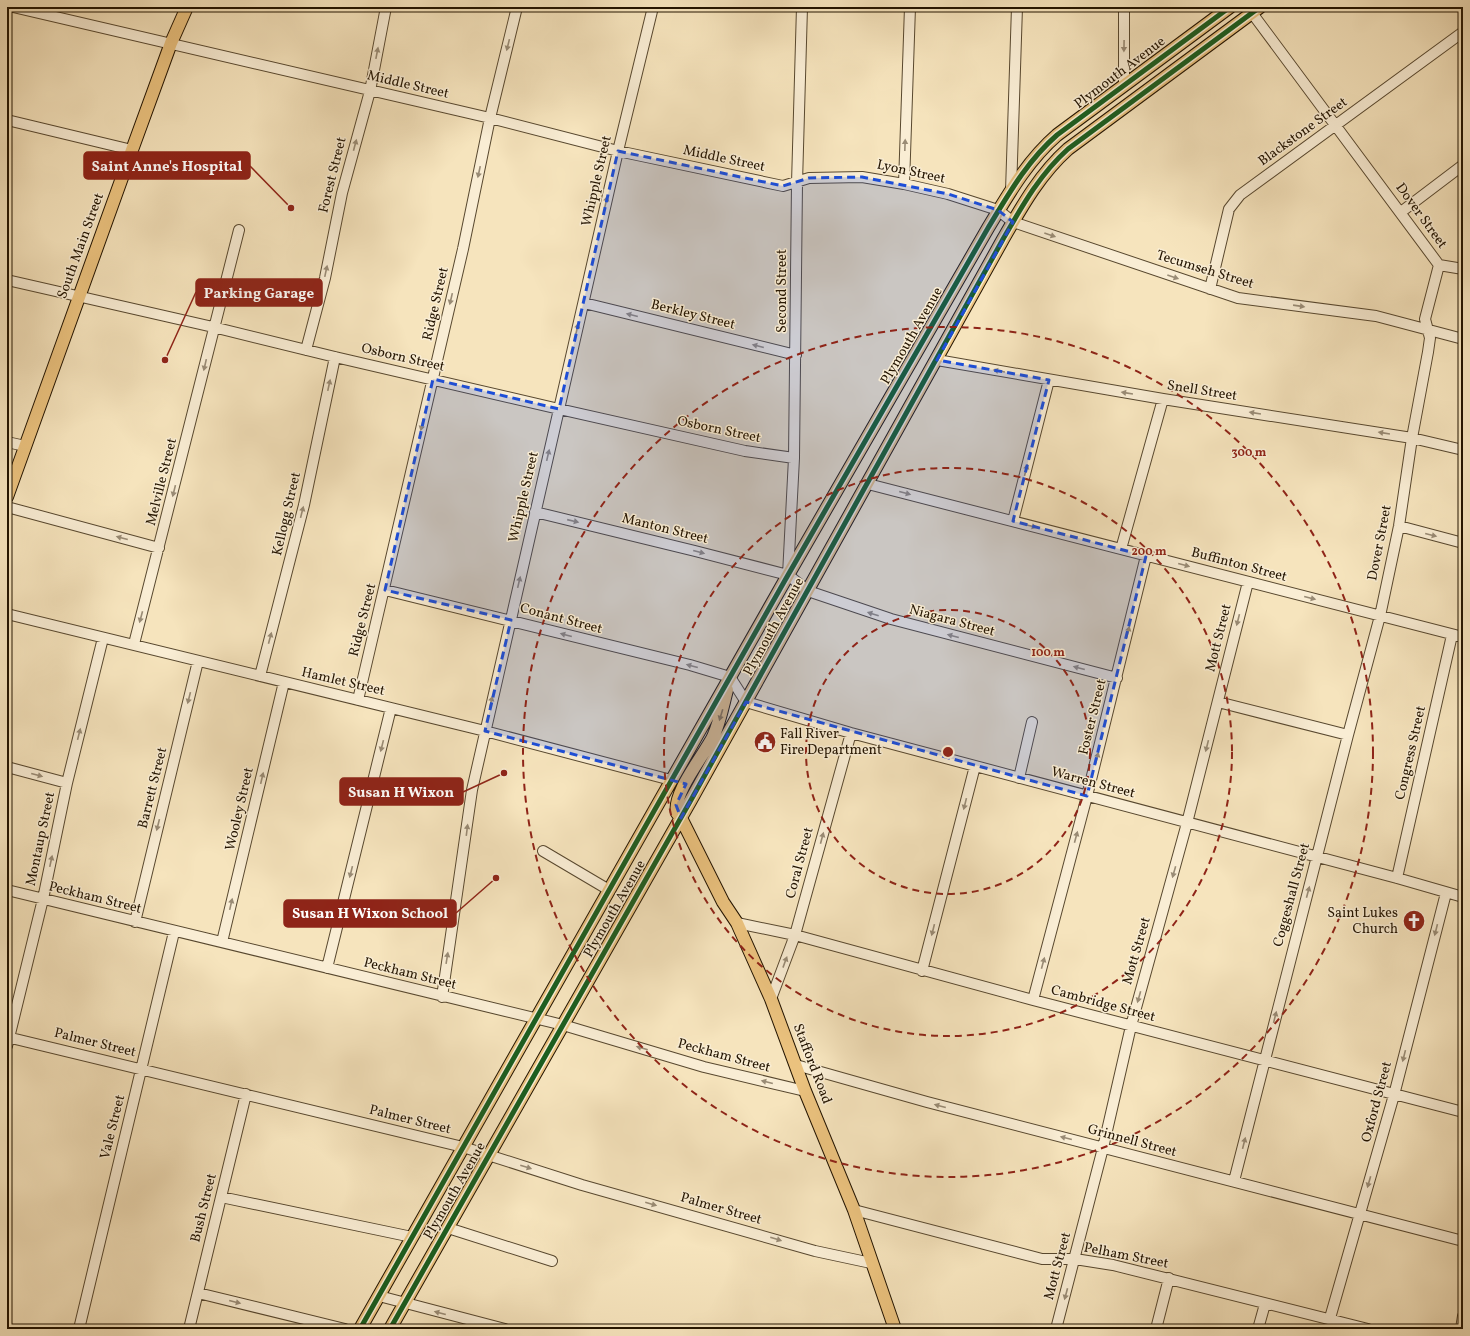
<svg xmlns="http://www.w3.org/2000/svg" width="1470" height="1336" font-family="Vollkorn,serif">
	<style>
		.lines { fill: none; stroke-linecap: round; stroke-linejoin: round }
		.minor-casing { stroke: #58482f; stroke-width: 12 }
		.major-casing { stroke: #231400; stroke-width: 14 }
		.minor { stroke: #f9edd4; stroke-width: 10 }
		.major { stroke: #ebc27e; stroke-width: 12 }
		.cycleway-casing { stroke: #f9edd4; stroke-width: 8 }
		.cycleway { stroke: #1b5e20; stroke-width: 5 }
		.oneway { fill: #998b75 }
		.oneway2 { fill: #917445 }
		.marked { fill: #1d4ed8; fill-opacity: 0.2; stroke: #1d4ed8; stroke-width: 3; stroke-dasharray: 8 5; stroke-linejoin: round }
		.ring { fill: none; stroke: #8f2418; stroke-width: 2; stroke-dasharray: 7 5 }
		.labels { text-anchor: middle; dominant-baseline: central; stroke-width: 3; stroke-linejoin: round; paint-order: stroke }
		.street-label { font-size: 14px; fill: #231400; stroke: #f9edd4 }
		.poi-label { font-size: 14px; fill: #231400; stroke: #f9edd4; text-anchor: start }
		.centre { fill: #8f2418; stroke: #f9edd4; stroke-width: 2 }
		.ring-label { font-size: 12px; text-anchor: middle; font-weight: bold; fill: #8f2418; stroke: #f9edd4; stroke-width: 3; stroke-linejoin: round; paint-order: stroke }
		.leader { fill: none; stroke: #8f2418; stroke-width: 1.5 }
		.callout-dot { fill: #8f2418; stroke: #f9edd4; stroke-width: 1.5 }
		.callout { fill: #8f2418; stroke: #8f2418; stroke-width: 1.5 }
		.callout-label { font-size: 15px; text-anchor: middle; font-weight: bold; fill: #fff }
	</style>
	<rect width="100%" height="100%" fill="#f6e4bd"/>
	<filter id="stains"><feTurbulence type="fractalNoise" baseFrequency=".005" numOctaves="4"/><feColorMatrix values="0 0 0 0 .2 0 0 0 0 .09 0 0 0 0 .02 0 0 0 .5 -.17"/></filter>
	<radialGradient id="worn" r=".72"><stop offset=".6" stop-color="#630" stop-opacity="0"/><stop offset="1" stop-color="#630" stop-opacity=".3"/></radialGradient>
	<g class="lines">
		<!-- minor casing -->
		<g class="minor-casing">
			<path id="minor" d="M 13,7 L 490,118 L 618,151 L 783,186 L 809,178 L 862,177 L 904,184 L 948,194 L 998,210 L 1013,222 L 1238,298 L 1376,316 L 1463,339
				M 1124,86 L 1124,7
				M 7,120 L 132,150
				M 904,184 L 910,7
				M 1011,191 L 1017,7
				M 1401,212 L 1463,165
				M 1439,265 L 1463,269
				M 7,280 L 213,327 L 335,357 L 559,409 L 745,451 L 794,458
				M 1210,289 L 1229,209 L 1240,195 L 1463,32
				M 584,303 L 796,355
				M 306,350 L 325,278 L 342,193 L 370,91 L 386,7
				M 937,360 L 1163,399 L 1412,438 L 1463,450
				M 7,442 L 25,446
				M 868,484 L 1463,637
				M 7,507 L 159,548
				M 535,512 L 695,551 L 788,575 L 808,591 L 891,619 L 1117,678
				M 1013,521 L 1049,380
				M 1399,526 L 1463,543
				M 1121,549 L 1163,399
				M 788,575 L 794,458 L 797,183 L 802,7
				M 385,590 L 690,665 L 730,677 L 746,702 L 851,733 L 1397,878 L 1463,897
				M 7,614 L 485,731 L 671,780
				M 134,644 L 239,230
				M 260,676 L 304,505 L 335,357
				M 358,700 L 463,249 L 490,118 L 517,7
				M 1218,702 L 1348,735
				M 7,767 L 67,783
				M 1019,778 L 1032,722
				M 543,851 L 609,890
				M 1397,878 L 1452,635
				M 7,890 L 563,1025 L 704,1067 L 805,1091
				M 135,922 L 198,661
				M 737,923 L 795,935 L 1033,1000 L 1463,1112
				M 222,942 L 284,682
				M 327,968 L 391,708
				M 922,971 L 975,766
				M 442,997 L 472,790 L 618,151 L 653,7
				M 771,999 L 795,935 L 851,733
				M 1033,1000 L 1087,796 L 1146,556
				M 7,1037 L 463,1147 L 582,1185 L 815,1251 L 871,1263
				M 7,1046 L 43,899 L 67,783 L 103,638
				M 796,1065 L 927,1102 L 1463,1241
				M 1234,1181 L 1348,735 L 1380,616 L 1399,526 L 1412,438 L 1428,352 L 1430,338 L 1425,319 L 1439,265 L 1252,13
				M 221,1197 L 412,1237
				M 854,1210 L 1042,1259 L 1075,1259 L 1113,1265 L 1368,1329
				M 448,1228 L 552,1261
				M 198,1293 L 345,1329
				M 379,1296 L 505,1329
				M 1330,1318 L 1394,1095 L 1446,893
				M 79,1329 L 174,932
				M 189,1329 L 246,1094
				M 1056,1329 L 1103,1148 L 1131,1026 L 1187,823 L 1248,582
				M 1156,1329 L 1169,1278
				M 1258,1329 L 1265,1304
				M 1461,1329 L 1463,1316"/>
		</g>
		<!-- major casing -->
		<g class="major-casing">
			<path id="major" d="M 7,497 L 132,150 L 171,43 L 187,7
				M 727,690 C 723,705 720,722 713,737 C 704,755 672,794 677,813 L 681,818 L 723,902 L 737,923 L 771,999 L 805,1091 L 854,1210 L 895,1329
				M 360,1329 L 788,575 L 988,228 C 1008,195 1027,161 1057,135 L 1230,7
				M 390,1329 L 691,800 L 1002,241 C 1021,208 1039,175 1068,149 L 1260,7"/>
		</g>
		<!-- minor -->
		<use href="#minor" class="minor"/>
		<!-- major -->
		<use href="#major" class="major"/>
		<!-- cycleway casing -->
		<g class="cycleway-casing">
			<path id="cycleway" d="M 360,1329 L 788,575 L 988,228 C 1008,195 1027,161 1057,135 L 1230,7
				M 390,1329 L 691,800 L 1002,241 C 1021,208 1039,175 1068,149 L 1260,7"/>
		</g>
		<!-- cycleway -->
		<use href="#cycleway" class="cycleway"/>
	</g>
	<!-- one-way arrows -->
	<defs><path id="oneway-solid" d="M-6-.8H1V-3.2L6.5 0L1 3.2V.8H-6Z"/></defs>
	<g class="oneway">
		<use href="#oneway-solid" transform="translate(508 45) rotate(104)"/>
		<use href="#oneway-solid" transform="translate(1124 46) rotate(91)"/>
		<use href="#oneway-solid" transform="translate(377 53) rotate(-79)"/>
		<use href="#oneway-solid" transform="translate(355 145) rotate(-75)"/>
		<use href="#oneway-solid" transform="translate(905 145) rotate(-88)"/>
		<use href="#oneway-solid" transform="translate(479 172) rotate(102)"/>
		<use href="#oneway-solid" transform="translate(606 202) rotate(-77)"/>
		<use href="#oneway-solid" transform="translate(1050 235) rotate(19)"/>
		<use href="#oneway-solid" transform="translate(326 271) rotate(-78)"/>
		<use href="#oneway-solid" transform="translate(1173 277) rotate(19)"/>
		<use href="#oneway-solid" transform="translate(451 299) rotate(103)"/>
		<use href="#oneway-solid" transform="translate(1299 306) rotate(8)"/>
		<use href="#oneway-solid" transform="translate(632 315) rotate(-166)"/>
		<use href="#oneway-solid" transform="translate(577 329) rotate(-77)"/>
		<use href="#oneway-solid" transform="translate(758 346) rotate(-166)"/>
		<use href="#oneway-solid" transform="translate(205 365) rotate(103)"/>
		<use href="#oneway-solid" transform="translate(999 371) rotate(-170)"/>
		<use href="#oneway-solid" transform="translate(329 385) rotate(-78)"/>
		<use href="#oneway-solid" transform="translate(1127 393) rotate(-171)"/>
		<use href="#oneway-solid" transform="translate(1255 413) rotate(-171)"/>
		<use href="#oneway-solid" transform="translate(422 425) rotate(103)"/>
		<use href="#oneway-solid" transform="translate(1384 433) rotate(-171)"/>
		<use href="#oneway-solid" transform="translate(548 455) rotate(-77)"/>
		<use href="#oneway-solid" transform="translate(1026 470) rotate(-76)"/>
		<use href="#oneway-solid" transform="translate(174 491) rotate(104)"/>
		<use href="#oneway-solid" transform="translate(905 493) rotate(15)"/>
		<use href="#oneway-solid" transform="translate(302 512) rotate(-76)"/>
		<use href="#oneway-solid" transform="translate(573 521) rotate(13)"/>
		<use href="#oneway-solid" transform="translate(1031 526) rotate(15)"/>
		<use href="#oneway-solid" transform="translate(1431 535) rotate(14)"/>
		<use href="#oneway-solid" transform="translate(122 538) rotate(-165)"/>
		<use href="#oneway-solid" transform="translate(699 552) rotate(15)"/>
		<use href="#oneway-solid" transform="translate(1184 565) rotate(15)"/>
		<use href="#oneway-solid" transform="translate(519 582) rotate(-77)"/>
		<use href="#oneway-solid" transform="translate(1310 598) rotate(14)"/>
		<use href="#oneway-solid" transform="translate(873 614) rotate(-162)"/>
		<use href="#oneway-solid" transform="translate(141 617) rotate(105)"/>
		<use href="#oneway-solid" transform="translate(1238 620) rotate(104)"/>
		<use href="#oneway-solid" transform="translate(1128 632) rotate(-76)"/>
		<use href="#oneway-solid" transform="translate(566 635) rotate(-165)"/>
		<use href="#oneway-solid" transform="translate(953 636) rotate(-165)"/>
		<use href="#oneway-solid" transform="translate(270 638) rotate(-75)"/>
		<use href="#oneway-solid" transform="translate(692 666) rotate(-165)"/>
		<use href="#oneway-solid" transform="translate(1079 668) rotate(-165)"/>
		<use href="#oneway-solid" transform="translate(189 698) rotate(104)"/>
		<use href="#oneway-solid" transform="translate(491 702) rotate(-77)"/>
		<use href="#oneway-solid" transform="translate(79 734) rotate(-76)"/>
		<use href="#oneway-solid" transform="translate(382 746) rotate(104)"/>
		<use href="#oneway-solid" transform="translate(1207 746) rotate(104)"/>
		<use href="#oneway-solid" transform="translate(1097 758) rotate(-76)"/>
		<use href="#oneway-solid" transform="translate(37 775) rotate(15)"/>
		<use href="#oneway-solid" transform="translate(262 778) rotate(-77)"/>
		<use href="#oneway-solid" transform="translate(965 804) rotate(104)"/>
		<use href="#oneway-solid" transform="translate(158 825) rotate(104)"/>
		<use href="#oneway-solid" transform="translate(467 830) rotate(-83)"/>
		<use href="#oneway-solid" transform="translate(1076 837) rotate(-75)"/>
		<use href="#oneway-solid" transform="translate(822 838) rotate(-75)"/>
		<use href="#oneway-solid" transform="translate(51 861) rotate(-78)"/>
		<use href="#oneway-solid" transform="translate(351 872) rotate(104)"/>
		<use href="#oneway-solid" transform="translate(1174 872) rotate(106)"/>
		<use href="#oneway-solid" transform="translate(1308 892) rotate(-75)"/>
		<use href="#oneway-solid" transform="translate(231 904) rotate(-77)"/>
		<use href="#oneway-solid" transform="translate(933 930) rotate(104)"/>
		<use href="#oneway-solid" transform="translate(1436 930) rotate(104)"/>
		<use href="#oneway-solid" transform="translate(447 958) rotate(-81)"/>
		<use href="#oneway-solid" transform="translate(785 962) rotate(-70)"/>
		<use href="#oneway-solid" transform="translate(1043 963) rotate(-75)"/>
		<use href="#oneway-solid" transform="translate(1139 997) rotate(106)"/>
		<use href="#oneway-solid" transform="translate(1275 1017) rotate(-76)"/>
		<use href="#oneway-solid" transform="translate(642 1048) rotate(-164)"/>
		<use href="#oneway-solid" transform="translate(1404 1056) rotate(104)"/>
		<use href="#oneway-solid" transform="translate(767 1082) rotate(-166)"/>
		<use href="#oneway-solid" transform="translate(940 1106) rotate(-165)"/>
		<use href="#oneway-solid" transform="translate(1066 1138) rotate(-166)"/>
		<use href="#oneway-solid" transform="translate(1244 1143) rotate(-76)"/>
		<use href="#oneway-solid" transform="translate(526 1167) rotate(17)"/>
		<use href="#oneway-solid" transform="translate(1369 1182) rotate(106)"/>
		<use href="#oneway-solid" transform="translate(651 1204) rotate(16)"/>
		<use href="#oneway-solid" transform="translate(776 1239) rotate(17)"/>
		<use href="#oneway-solid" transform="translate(1066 1294) rotate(105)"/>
		<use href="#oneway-solid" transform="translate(235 1302) rotate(14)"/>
		<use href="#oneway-solid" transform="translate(440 1313) rotate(-165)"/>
	</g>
	<use class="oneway2" href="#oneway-solid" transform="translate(721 715) rotate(107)"/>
	<!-- marked area -->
	<path class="marked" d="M 618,151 L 783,186 L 809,178 L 862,177 L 948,194 L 998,210 L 1013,222 L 937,360 L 1049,380 L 1013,521 L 1146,556 L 1087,796 L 746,702 L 681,818 L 676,805 L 686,784 L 485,731 L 511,620 L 385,590 L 433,379 L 559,409 Z"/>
	<!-- distance rings -->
	<g class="ring">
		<circle cx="948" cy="752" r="142"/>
		<circle cx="948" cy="752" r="284"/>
		<circle cx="948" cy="752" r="425"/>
	</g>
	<!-- icons -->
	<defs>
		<g id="civic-disc" transform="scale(1.15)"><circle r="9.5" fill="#8f2418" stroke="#f9edd4"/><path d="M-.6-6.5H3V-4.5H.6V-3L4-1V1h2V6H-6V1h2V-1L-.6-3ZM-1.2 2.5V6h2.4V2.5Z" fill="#fff"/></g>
		<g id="church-disc" transform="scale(1.15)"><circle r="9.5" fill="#8f2418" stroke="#f9edd4"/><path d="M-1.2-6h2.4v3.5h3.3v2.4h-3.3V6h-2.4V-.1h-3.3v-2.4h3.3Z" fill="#fff"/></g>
	</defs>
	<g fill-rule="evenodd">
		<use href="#civic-disc" x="765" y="742"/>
		<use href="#church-disc" x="1414" y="921"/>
	</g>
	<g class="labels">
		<!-- street labels -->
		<g class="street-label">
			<text transform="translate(1120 73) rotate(-37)">Plymouth Avenue</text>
			<text transform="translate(408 85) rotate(13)">Middle Street</text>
			<text transform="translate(1303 132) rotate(-36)">Blackstone Street</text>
			<text transform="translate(724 159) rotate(12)">Middle Street</text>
			<text transform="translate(911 172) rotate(12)">Lyon Street</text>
			<text transform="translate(333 175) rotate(-76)">Forest Street</text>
			<text transform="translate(597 181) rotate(-77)">Whipple Street</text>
			<text transform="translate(1421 216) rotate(54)">Dover Street</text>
			<text transform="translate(81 246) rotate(-70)">South Main Street</text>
			<text transform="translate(1205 270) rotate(17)">Tecumseh Street</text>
			<text transform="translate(782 291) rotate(-90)">Second Street</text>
			<text transform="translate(436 304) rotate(-77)">Ridge Street</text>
			<text transform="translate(693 315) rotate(14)">Berkley Street</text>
			<text transform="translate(912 336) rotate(-60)">Plymouth Avenue</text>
			<text transform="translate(403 358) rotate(13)">Osborn Street</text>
			<text transform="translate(1202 391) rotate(9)">Snell Street</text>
			<text transform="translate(719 430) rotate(12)">Osborn Street</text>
			<text transform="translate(162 482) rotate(-76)">Melville Street</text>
			<text transform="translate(524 497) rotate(-77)">Whipple Street</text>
			<text transform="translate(287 514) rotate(-77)">Kellogg Street</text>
			<text transform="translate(665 529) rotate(14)">Manton Street</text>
			<text transform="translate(1380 543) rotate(-79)">Dover Street</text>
			<text transform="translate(1239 565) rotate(15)">Buffinton Street</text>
			<text transform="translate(561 619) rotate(15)">Conant Street</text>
			<text transform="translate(363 620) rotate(-76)">Ridge Street</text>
			<text transform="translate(952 621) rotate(15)">Niagara Street</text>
			<text transform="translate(774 627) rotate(-61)">Plymouth Avenue</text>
			<text transform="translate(1219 638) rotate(-76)">Mott Street</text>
			<text transform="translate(343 682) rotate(13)">Hamlet Street</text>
			<text transform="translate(1093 717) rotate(-76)">Foster Street</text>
			<text transform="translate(1411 753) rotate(-77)">Congress Street</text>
			<text transform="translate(1093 783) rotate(15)">Warren Street</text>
			<text transform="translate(153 788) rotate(-76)">Barrett Street</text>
			<text transform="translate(240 809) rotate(-77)">Wooley Street</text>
			<text transform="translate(41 839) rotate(-78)">Montaup Street</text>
			<text transform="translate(800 863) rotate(-75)">Coral Street</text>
			<text transform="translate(1292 895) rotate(-75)">Coggeshall Street</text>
			<text transform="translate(95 898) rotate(14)">Peckham Street</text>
			<text transform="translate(615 909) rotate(-60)">Plymouth Avenue</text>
			<text transform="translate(1137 951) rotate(-74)">Mott Street</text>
			<text transform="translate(410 974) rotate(14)">Peckham Street</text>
			<text transform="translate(1103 1004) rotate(15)">Cambridge Street</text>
			<text transform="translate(95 1043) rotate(14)">Palmer Street</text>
			<text transform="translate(724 1056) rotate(15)">Peckham Street</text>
			<text transform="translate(812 1064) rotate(69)">Stafford Road</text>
			<text transform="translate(1377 1102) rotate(-75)">Oxford Street</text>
			<text transform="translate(410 1120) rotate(14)">Palmer Street</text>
			<text transform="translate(113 1127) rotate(-76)">Vale Street</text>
			<text transform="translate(1132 1141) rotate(15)">Grinnell Street</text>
			<text transform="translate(455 1191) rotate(-60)">Plymouth Avenue</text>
			<text transform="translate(204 1208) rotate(-76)">Bush Street</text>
			<text transform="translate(721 1209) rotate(16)">Palmer Street</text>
			<text transform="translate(1126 1256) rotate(11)">Pelham Street</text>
			<text transform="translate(1058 1266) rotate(-75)">Mott Street</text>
		</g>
		<!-- poi labels -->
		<g class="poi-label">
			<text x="780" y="734">Fall River<tspan x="780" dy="16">Fire Department</tspan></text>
			<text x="1398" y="913" text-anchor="end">Saint Lukes<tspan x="1398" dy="16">Church</tspan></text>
		</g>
	</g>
	<circle cx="948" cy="752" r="6" class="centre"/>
	<g class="ring-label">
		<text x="1249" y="456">300 m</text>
		<text x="1149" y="555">200 m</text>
		<text x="1048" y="656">100 m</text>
	</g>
	<!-- callouts -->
	<path class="leader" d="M291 208L250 166M165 360L196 292M504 773L463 792M496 878L456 913"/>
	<g class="callout-dot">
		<circle cx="291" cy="208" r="4"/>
		<circle cx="165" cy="360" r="4"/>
		<circle cx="504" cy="773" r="4"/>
		<circle cx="496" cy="878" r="4"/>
	</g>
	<g class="callout">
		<rect x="84" y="152" width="166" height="27" rx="4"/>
		<rect x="196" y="279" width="126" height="27" rx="4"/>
		<rect x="340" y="778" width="123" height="27" rx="4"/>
		<rect x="284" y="900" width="172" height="27" rx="4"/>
	</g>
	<g class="callout-label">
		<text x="167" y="171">Saint Anne's Hospital</text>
		<text x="259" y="298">Parking Garage</text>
		<text x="401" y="797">Susan H Wixon</text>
		<text x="370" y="918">Susan H Wixon School</text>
	</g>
	<!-- margin -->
	<rect width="1470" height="1336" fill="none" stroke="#f6e4bd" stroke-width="24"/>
	<rect x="8" y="8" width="1454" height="1320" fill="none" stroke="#231400" stroke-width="2"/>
	<rect x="12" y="12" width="1446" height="1312" fill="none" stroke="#231400"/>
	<rect width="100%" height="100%" filter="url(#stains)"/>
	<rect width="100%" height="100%" fill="url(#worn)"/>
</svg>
